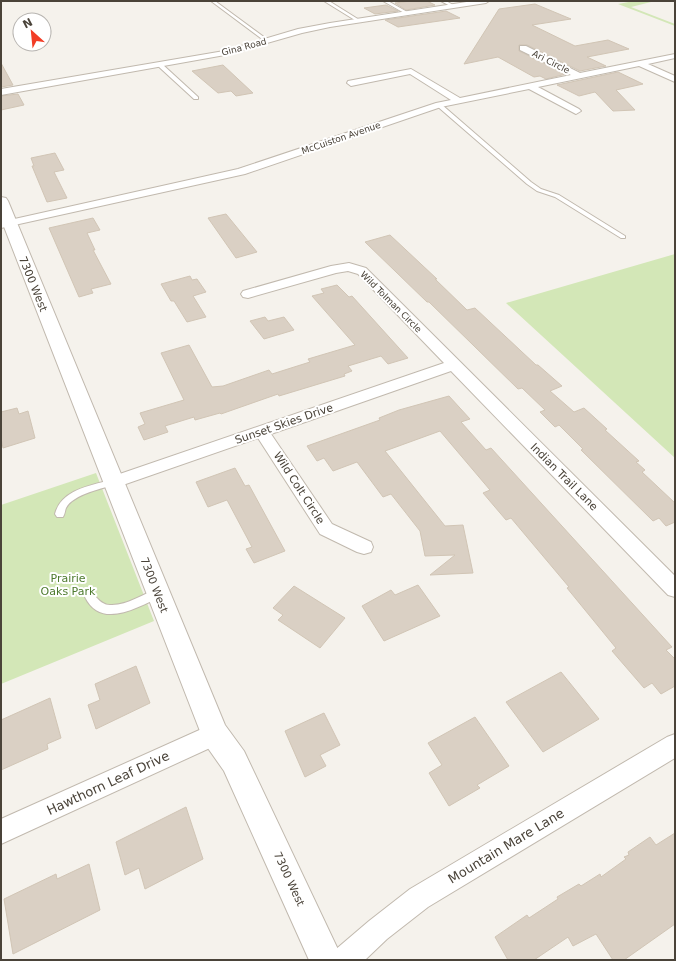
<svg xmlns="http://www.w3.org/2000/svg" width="676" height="961" font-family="'DejaVu Sans',sans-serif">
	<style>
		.green { fill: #d3e7b7 }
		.building { fill: #dad0c4; stroke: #d1c5b5 }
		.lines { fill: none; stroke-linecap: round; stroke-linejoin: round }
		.service-casing { stroke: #c1b9ae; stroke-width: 2 }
		.minor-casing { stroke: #c1b9ae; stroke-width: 2 }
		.tertiary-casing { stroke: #c1b9ae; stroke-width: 2 }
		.service { fill: #fff; fill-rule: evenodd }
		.minor { fill: #fff; fill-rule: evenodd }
		.tertiary { fill: #fff; fill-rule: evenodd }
		.labels { text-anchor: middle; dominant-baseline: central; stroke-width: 4; stroke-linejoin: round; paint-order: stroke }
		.far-street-label { font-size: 9px; fill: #4a4339; stroke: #fff }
		.street-label { font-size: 11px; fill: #4a4339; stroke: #fff }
		.park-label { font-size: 11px; fill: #4d7a2e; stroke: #fff }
		.near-street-label { font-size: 13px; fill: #4a4339; stroke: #fff }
	</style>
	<rect width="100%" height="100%" fill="#f5f2ec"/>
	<!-- green -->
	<path class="green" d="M 634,1 L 655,1 L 631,7 L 675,24 L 675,26 L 618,4 Z
		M 675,254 L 675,458 L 506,303 Z
		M 96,473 L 154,621 L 1,684 L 1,505 Z"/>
	<!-- building -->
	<path class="building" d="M 411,1 L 427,1 L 435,5 L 406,10 L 395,3 Z
		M 535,4 L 571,19 L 532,25 L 575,46 L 608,40 L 629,49 L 587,57 L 606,66 L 580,71 L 527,45 L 519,45 L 519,51 L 566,74 L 546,79 L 540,76 L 534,77 L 498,57 L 464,64 L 499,9 Z
		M 386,5 L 398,11 L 375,14 L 364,8 Z
		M 446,11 L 460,18 L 398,27 L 385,20 Z
		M 1,63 L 13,85 L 1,87 Z
		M 223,65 L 253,93 L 236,96 L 231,91 L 218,93 L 192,71 Z
		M 618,72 L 643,84 L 616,90 L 635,110 L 613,111 L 595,92 L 579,96 L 557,85 Z
		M 18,94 L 24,105 L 1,110 L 1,96 Z
		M 55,153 L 64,170 L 54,172 L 67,198 L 47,202 L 32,166 L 34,166 L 31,158 Z
		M 226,214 L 257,252 L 236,258 L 208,218 Z
		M 93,218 L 100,230 L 87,233 L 95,250 L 93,250 L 111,284 L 91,289 L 93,293 L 79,297 L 49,228 Z
		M 390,235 L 437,279 L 435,279 L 467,310 L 475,308 L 536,365 L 538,365 L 562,386 L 550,391 L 574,412 L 584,408 L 607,429 L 605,430 L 639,461 L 636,462 L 645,470 L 642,472 L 675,503 L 675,522 L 666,526 L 659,518 L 653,521 L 581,450 L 583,449 L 559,425 L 555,427 L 540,412 L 545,410 L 522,388 L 518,389 L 429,302 L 427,302 L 365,242 Z
		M 190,276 L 192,280 L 197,279 L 206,292 L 193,296 L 206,317 L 187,322 L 174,301 L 171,301 L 161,284 Z
		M 337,285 L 349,297 L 352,296 L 408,358 L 388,364 L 381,356 L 348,366 L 352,371 L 344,374 L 345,376 L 279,396 L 278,394 L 221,414 L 220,413 L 195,420 L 194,417 L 165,426 L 168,432 L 144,440 L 138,427 L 145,424 L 140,413 L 184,400 L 161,353 L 189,345 L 212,387 L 223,386 L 269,370 L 272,374 L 310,362 L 308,359 L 355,345 L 312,296 L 324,293 L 321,289 Z
		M 265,317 L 268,321 L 284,317 L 294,330 L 264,339 L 250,321 Z
		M 449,396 L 470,419 L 461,422 L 486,450 L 491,448 L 672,647 L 666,650 L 675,659 L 675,686 L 661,694 L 652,683 L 644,688 L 612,651 L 616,648 L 567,588 L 569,587 L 511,518 L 506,520 L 483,493 L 490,490 L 440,431 L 385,451 L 445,526 L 463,525 L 473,573 L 430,575 L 455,555 L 425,556 L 420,531 L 391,494 L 383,497 L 357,462 L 333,471 L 324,458 L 317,461 L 307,446 L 380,420 L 379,418 L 399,410 Z
		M 17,408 L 19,414 L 28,411 L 35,438 L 3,448 L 1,438 L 1,412 Z
		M 235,468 L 245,486 L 249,485 L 285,551 L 254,563 L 246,549 L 252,547 L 227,500 L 208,507 L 196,482 Z
		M 418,585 L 440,616 L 384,641 L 362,606 L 391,590 L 395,595 Z
		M 294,586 L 345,618 L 320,648 L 278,620 L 283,615 L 273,608 Z
		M 136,666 L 150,703 L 96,729 L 88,705 L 100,700 L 95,684 Z
		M 561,672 L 599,719 L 543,752 L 506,702 Z
		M 50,698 L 61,738 L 47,744 L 48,749 L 1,770 L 1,720 Z
		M 324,713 L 340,745 L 320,755 L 326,766 L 305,777 L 285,731 Z
		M 475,717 L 509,766 L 477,785 L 480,788 L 449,806 L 429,773 L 442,765 L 428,743 Z
		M 186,807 L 203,859 L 145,889 L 139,868 L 125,875 L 116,842 Z
		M 675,833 L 675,924 L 624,960 L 613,960 L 596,934 L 573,946 L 568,937 L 534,960 L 508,960 L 495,937 L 527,915 L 529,918 L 558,899 L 557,897 L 579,884 L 581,886 L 600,874 L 601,877 L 626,859 L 624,857 L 629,855 L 628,852 L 650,837 L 656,845 Z
		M 89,864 L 100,910 L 13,954 L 4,899 L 56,874 L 57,879 Z"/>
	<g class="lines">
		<!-- service casing -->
		<g class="service-casing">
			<path id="service" d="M 211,1 L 215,1 L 268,40 L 268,42 L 266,42 Z
				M 324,1 L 329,1 L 361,21 L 358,22 Z
				M 383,1 L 388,1 L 409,13 L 406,14 Z
				M 441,1 L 446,1 L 455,6 L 452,7 Z
				M 158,64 L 162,64 L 198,97 L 198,99 L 194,99 L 158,66 Z
				M 437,104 L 441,104 L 531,182 L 541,189 L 559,195 L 625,236 L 625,238 L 621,238 L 555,197 L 537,191 L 527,184 L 437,106 Z
				M 114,479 L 119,482 L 117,484 C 104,488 73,494 66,508 C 65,510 65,514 63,517 L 57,517 L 55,514 C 61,489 93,485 114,479 Z
				M 158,589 L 162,590 L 163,593 L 162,596 C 138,607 101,630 85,597 L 86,594 C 96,590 97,605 110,605 C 127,606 142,594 158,589 Z"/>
		</g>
		<!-- minor casing -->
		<g class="minor-casing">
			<path id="minor" d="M 473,1 L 489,1 L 486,3 L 330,27 L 302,33 L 225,55 L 1,95 L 1,89 L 224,51 L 298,29 L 330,23 Z
				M 520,46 L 526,46 L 580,73 L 675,54 L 675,58 L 648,64 L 675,76 L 675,82 L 639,66 L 538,87 L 579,109 L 581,111 L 576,114 L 529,89 L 441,107 L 245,174 L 1,228 L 1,222 L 238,169 L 436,103 L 451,100 L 410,74 L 351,86 L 347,83 L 348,81 L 411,69 L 460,98 L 571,75 L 520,50 Z
				M 349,263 L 366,268 L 675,576 L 675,597 L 668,595 L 451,371 L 271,434 L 332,524 L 371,542 L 373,547 L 371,552 L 364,554 L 357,552 L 320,534 L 258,438 L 120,486 L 114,488 L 108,486 L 105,482 L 108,478 L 444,363 L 358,274 L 348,271 L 336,273 L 248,298 L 243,297 L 241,294 L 243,291 L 331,266 Z
				M 215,723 L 223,726 L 226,734 L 223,742 L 1,844 L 1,819 Z
				M 675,734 L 675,758 L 428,907 L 387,939 L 365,960 L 331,960 L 335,950 L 369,921 L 410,889 L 667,737 Z"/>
		</g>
		<!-- tertiary casing -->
		<g class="tertiary-casing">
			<path id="tertiary" d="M 1,197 L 6,198 L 8,201 L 225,725 L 244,751 L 343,960 L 309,960 L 224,771 L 205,744 L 1,219 Z"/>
		</g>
		<!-- service -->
		<use href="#service" class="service"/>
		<!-- minor -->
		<use href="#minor" class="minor"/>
		<!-- tertiary -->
		<use href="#tertiary" class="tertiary"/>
	</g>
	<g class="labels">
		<!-- far-street labels -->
		<g class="far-street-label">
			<text transform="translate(244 47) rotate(-15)">Gina Road</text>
			<text transform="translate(551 62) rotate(27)">Ari Circle</text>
			<text transform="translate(341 138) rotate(-19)">McCuiston Avenue</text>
			<text transform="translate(391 302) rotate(45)">Wild Tolman Circle</text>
		</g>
		<!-- street labels -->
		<g class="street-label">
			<text transform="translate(33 284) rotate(68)">7300 West</text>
			<text transform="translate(284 424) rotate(-19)">Sunset Skies Drive</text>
			<text transform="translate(564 477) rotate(45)">Indian Trail Lane</text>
			<text transform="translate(299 488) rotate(57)">Wild Colt Circle</text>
			<text transform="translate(154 585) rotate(69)">7300 West</text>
			<text transform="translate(289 879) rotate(65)">7300 West</text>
		</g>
		<!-- park labels -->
		<g class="park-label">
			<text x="68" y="578">Prairie<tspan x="68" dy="13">Oaks Park</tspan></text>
		</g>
		<!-- near-street labels -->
		<g class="near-street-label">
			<text transform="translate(108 783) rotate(-25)">Hawthorn Leaf Drive</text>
			<text transform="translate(506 846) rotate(-31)">Mountain Mare Lane</text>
		</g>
	</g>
	<!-- border -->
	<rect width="676" height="961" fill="none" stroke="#4a4339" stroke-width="4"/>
	<!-- north arrow -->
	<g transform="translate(32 32) rotate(333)"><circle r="19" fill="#ffffff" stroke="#b7b4b0"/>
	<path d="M0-3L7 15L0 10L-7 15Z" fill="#f23d26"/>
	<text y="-6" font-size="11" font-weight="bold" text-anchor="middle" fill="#4a4339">N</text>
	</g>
</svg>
